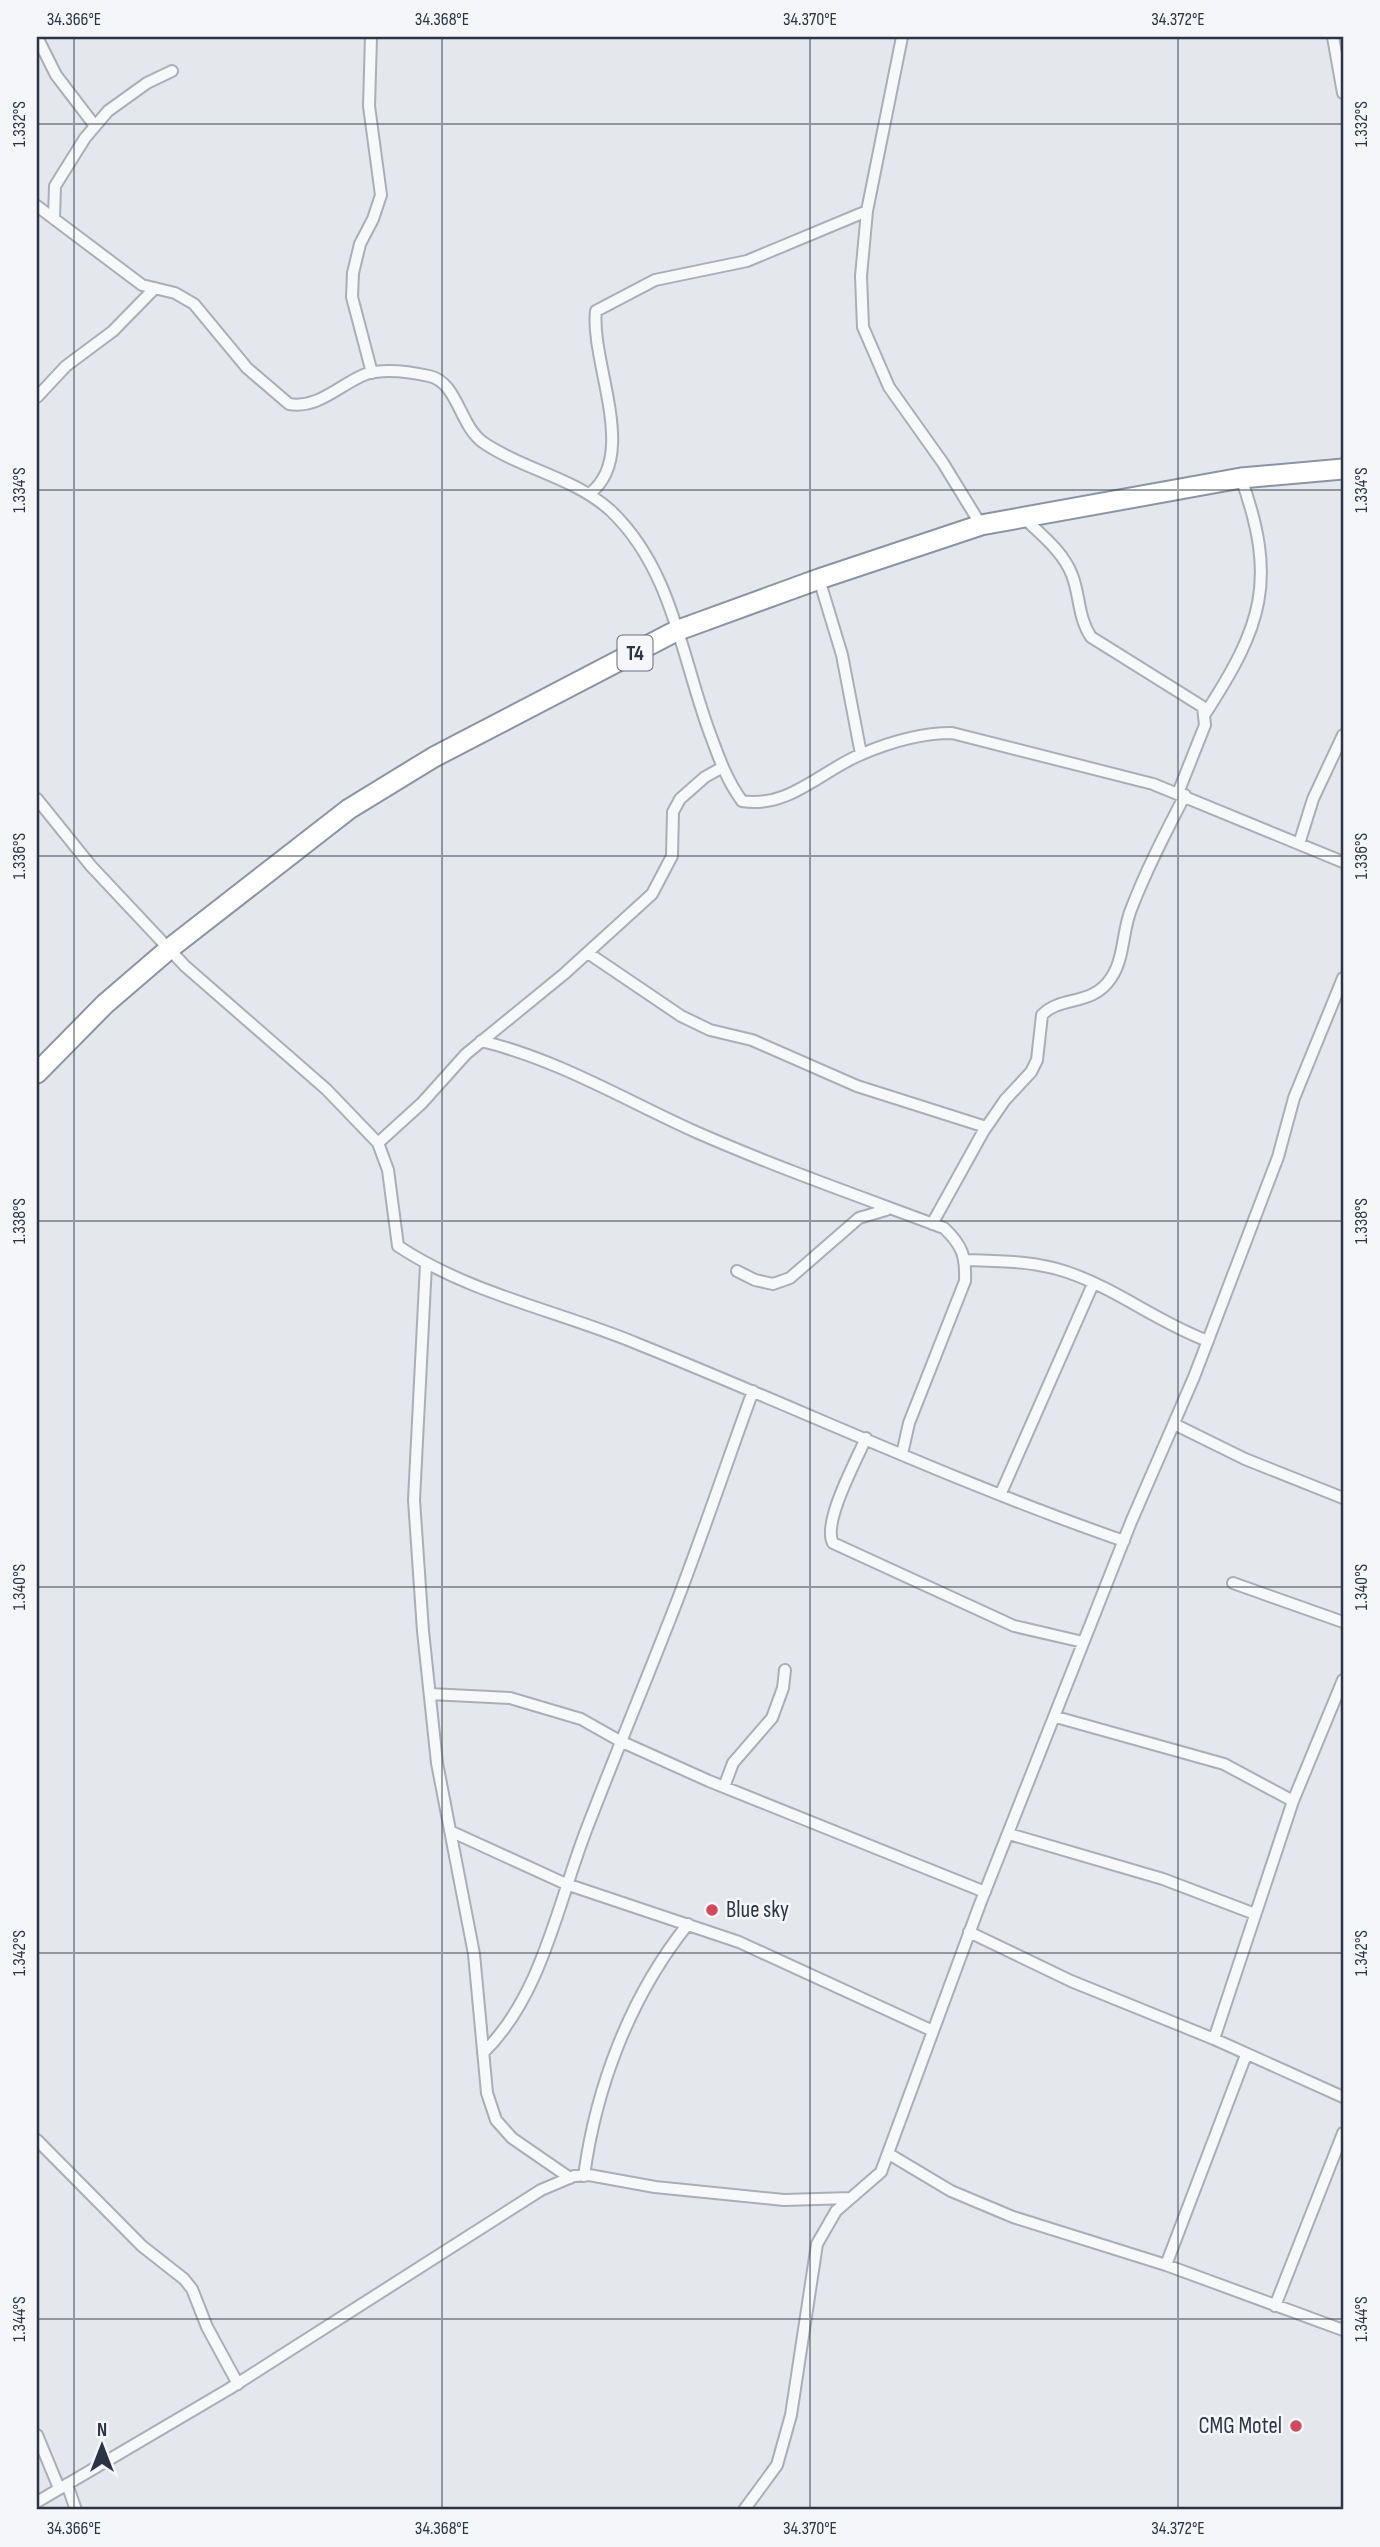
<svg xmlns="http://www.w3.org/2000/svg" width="1380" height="2547" font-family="'Sofia Sans Condensed',sans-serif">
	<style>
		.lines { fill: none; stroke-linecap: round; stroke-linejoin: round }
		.minor-casing { stroke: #a9aeb7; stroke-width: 14 }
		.trunk-casing { stroke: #8b94a3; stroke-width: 23 }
		.minor { stroke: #f7f8fa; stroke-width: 10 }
		.trunk { stroke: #fff; stroke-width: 19 }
		.ticks { fill: none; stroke: #2b3445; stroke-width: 2; stroke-opacity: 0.45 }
		.poi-dot { fill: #d1495b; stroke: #f4f6f9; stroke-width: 2.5 }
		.labels { text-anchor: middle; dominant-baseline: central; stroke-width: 5; stroke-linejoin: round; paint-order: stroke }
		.shield { fill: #f4f6f9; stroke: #676e7b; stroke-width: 2 }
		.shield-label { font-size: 21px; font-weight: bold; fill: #2b3445 }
		.poi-label { font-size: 23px; fill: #2b3445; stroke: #f4f6f9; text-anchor: start }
		.neatline { fill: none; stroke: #2b3445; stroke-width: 2.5 }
		.ticks-label { font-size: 18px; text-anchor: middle; fill: #2b3445 }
	</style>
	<rect width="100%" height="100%" fill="#e4e7ec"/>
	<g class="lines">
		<!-- minor casing -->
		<g class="minor-casing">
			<path id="minor" d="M 37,37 L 56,75 L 95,126
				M 371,37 L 369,106 L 381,195 L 373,219 L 360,244 L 353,273 L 352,297 L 372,373
				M 902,37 L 867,211 L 861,276 L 863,327 L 889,387 L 943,463 L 981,525
				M 1333,37 L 1343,93
				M 37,206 L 142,285 L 175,293 L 194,304 L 247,368 L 289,404 C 319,409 340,384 366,374 C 385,368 411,372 429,376 C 458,382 459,426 484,443 C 524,470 573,477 610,510 C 674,570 682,662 712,739 C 720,761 728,782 742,801 C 789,809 822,770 862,754 C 890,742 921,733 952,733 L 1153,784 L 1343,862
				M 54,219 L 55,186 L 85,138 L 108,111 L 147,83 L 172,71
				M 37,397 L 66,366 L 113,331 L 155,288
				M 589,494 C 640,457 590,362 596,311 L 655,280 L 747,261 L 867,211
				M 1023,517 C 1040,534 1063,551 1072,575 C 1080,595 1078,618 1091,637 L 1203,707 L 1205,725 L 1178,793
				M 819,579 L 842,655 L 861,754
				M 1205,714 C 1262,626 1278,581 1241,478
				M 37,799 L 91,866 L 185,966 L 326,1089 L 378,1143 L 388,1170 L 398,1246 C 470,1294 559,1311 638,1344 C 800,1409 959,1484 1124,1541
				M 1299,844 L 1313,799 L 1343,735
				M 588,953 L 681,1016 L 710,1030 L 752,1040 L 857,1086 L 986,1127
				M 481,1041 C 557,1059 625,1100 696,1132 C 778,1168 861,1197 944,1228 C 962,1245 966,1256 965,1281 L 909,1423 L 902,1454
				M 378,1143 L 422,1103 L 466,1054 L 564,974 L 652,894 L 672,856 L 673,812 L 680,799 L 705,777 L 723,767
				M 932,1224 L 983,1132 L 1005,1100 L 1031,1072 L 1037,1060 L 1042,1015 C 1061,995 1092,1007 1111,978 C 1125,958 1122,929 1132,907 C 1147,868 1166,832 1185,795
				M 966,1260 C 1000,1261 1035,1261 1067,1272 C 1117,1289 1159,1323 1208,1341
				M 426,1264 L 414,1500 L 423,1631 L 437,1763 L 474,1954 L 487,2093 L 496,2120 L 512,2138 L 570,2178
				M 737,1271 L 755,1280 L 773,1284 L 790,1278 L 859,1218 L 886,1210
				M 1174,1424 L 1245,1459 L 1343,1498
				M 866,1438 C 856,1461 822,1523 833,1543 L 1014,1626 L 1083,1642
				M 1001,1493 L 1093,1284
				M 1233,1583 L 1343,1622
				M 1343,1680 L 1293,1801 L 1214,2039 L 1343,2097
				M 430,1694 L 510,1698 L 581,1719 L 620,1741 L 709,1781 L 985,1892
				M 1056,1717 L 1224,1764 L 1293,1801
				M 724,1787 L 733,1763 L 772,1718 L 783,1688 L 785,1670
				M 450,1831 L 566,1884 L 739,1942 L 933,2031
				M 1009,1834 L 1163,1879 L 1255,1914
				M 969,1932 L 1071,1981 L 1214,2039
				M 483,2053 C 542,1996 558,1902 587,1828 C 617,1750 649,1674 679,1596 C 705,1528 728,1459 753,1391
				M 37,2140 L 142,2246 L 184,2279 L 192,2289 L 207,2327 L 238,2384
				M 889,2154 L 951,2191 L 1013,2217 L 1166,2265 L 1343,2330
				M 584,2176 C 596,2086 631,1995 688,1924
				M 1166,2265 L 1246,2055
				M 1275,2306 L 1343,2133
				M 37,2435 L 59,2488
				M 67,2484 L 76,2510
				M 37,2502 L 229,2389 L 541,2190 L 574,2176 L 589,2175 L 655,2187 L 784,2200 L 851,2198
				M 744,2510 L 777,2465 L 791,2415 L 817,2244 L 836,2211 L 881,2172 L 980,1904 L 1131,1522 L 1194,1377 L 1278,1157 L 1294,1098 L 1343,978"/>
		</g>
		<!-- trunk casing -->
		<g class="trunk-casing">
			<path id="trunk" d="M 37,1073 L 105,1004 L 169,949 L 349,809 L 434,757 L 676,631 L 819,579 L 981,525 L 1241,478 L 1343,469"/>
		</g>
		<!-- minor -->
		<use href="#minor" class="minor"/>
		<!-- trunk -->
		<use href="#trunk" class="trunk"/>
	</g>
	<!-- ticks -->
	<path class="ticks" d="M 74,37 L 74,2510M 442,37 L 442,2510M 810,37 L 810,2510M 1178,37 L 1178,2510M 37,124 L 1343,124M 37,490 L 1343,490M 37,856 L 1343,856M 37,1221 L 1343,1221M 37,1587 L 1343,1587M 37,1953 L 1343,1953M 37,2319 L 1343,2319"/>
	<!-- markers -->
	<g class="poi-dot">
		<circle cx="712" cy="1910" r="7"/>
		<circle cx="1296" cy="2426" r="7"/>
	</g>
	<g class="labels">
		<!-- shield labels -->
		<rect class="shield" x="617.5" y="635.5" width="35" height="35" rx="5"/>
		<g class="shield-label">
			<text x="635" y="653">T4</text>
		</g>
		<!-- poi labels -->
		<g class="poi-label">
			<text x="726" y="1910">Blue sky</text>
			<text x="1282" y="2426" text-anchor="end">CMG Motel</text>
		</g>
	</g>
	<!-- border -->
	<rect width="1380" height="2547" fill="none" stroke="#f4f6f9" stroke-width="77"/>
	<!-- north arrow -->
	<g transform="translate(102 2446)" stroke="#f4f6f9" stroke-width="5" paint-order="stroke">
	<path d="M0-5L12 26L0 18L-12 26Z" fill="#2b3445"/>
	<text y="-10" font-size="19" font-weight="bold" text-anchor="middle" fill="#2b3445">N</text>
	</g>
	<rect x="38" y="38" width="1304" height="2470" class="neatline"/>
	<g class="ticks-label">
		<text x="74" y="25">34.366°E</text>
		<text x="442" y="25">34.368°E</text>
		<text x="810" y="25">34.370°E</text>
		<text x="1178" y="25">34.372°E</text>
		<text transform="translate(19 124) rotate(-90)" y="6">1.332°S</text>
		<text transform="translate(1361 124) rotate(-90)" y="6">1.332°S</text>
		<text transform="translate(19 490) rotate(-90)" y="6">1.334°S</text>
		<text transform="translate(1361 490) rotate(-90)" y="6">1.334°S</text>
		<text transform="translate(19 856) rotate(-90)" y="6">1.336°S</text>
		<text transform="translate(1361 856) rotate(-90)" y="6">1.336°S</text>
		<text transform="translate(19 1221) rotate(-90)" y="6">1.338°S</text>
		<text transform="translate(1361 1221) rotate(-90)" y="6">1.338°S</text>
		<text transform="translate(19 1587) rotate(-90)" y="6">1.340°S</text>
		<text transform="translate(1361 1587) rotate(-90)" y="6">1.340°S</text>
		<text transform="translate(19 1953) rotate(-90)" y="6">1.342°S</text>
		<text transform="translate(1361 1953) rotate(-90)" y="6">1.342°S</text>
		<text transform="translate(19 2319) rotate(-90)" y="6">1.344°S</text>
		<text transform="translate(1361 2319) rotate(-90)" y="6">1.344°S</text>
		<text x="74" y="2534">34.366°E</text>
		<text x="442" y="2534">34.368°E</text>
		<text x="810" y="2534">34.370°E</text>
		<text x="1178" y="2534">34.372°E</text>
	</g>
</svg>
